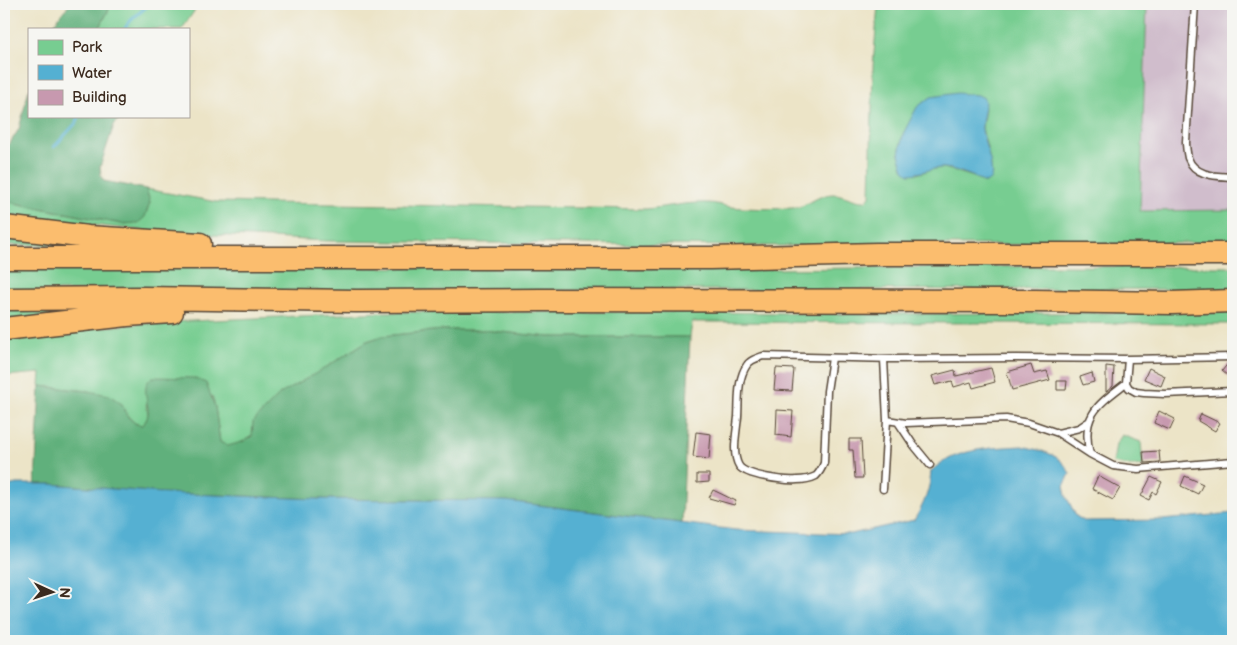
<svg xmlns="http://www.w3.org/2000/svg" width="1237" height="645" font-family="'Balsamiq Sans',sans-serif">
	<style>
		.industrial { fill: #d0bdcc }
		.green { fill: #77cd91; stroke: #597c58; fill-rule: evenodd }
		.forest { fill: #61b07b; stroke: #4e6d4c }
		.water { fill: #54b0d2; stroke: #486d78 }
		.lines { fill: none; stroke-linecap: round; stroke-linejoin: round }
		.stream { stroke: #54b0d2; stroke-width: 3 }
		.building { fill: #c799af }
		.service-casing { stroke: #564637; stroke-width: 9 }
		.motorway-casing { stroke: #564637; stroke-width: 25 }
		.service { stroke: #fff; stroke-width: 6 }
		.motorway { stroke: #fbbd6e; stroke-width: 22 }
	</style>
	<rect width="100%" height="100%" fill="#f6f6f2"/>
	<filter id="ink" filterUnits="userSpaceOnUse"><feTurbulence type="fractalNoise" baseFrequency=".02" numOctaves="2"/><feDisplacementMap in="SourceGraphic" scale="10" xChannelSelector="R" yChannelSelector="G"/><feConvolveMatrix kernelMatrix="1 2 1 2 8 2 1 2 1" color-interpolation-filters="sRGB"/></filter>
	<filter id="wash" filterUnits="userSpaceOnUse"><feTurbulence type="fractalNoise" baseFrequency=".0096" numOctaves="4" result="noise"/><feDisplacementMap in="SourceGraphic" scale="20" xChannelSelector="R" yChannelSelector="G"/><feGaussianBlur stdDeviation="1.12" result="paint"/><feColorMatrix in="noise" values="0 0 0 0 0 0 0 0 0 0 0 0 0 0 0 0 0 1.4 0 .05"/><feComposite in="paint" operator="in"/></filter>
	<g filter="url(#wash)">
		<rect width="100%" height="100%" fill="#ece4c7"/>
		<!-- industrial -->
		<path class="industrial" d="M 1147,4 L 1233,4 L 1233,210 L 1140,212 Z"/>
		<!-- green -->
		<path class="green" d="M 113,4 L 199,4 L 182,29 L 99,29 L 110,7 Z
			M 878,4 L 1147,4 L 1140,211 L 1233,210 L 1233,242 L 1125,244 L 744,246 L 326,241 L 156,232 L 4,215 L 4,201 L 121,224 L 138,223 L 150,202 L 146,189 L 217,202 L 269,203 L 646,209 C 667,207 688,202 708,203 C 716,203 723,206 731,207 C 751,209 773,209 793,208 C 807,207 818,194 833,194 C 844,194 855,202 866,201 L 870,196 L 873,66 ZM 985,108 L 982,128 L 988,152 L 992,174 L 986,183 L 982,182 L 974,177 L 944,168 L 932,169 L 917,174 L 904,170 L 899,154 L 903,134 Z
			M 4,231 L 92,245 L 4,245 Z
			M 4,266 L 773,269 L 1050,266 L 1233,267 L 1233,289 L 4,291 Z
			M 4,310 L 79,311 L 4,323 Z
			M 386,312 L 692,312 L 874,314 L 1233,312 L 1233,324 L 692,322 L 690,337 L 549,337 L 482,330 L 443,330 L 383,336 L 367,341 L 325,368 L 252,436 L 242,442 L 228,447 L 220,442 L 215,407 L 212,396 L 146,404 C 148,414 150,418 142,425 C 131,424 126,414 122,404 L 88,391 L 40,386 L 41,373 L 4,376 L 4,336 L 148,323 Z
			M 1122,435 L 1141,442 L 1143,466 L 1122,465 L 1113,463 L 1116,444 Z"/>
		<!-- forest -->
		<path class="forest" d="M 70,4 L 113,4 L 110,7 L 99,29 L 51,29 L 61,14 Z
			M 29,89 L 29,116 L 117,116 L 118,120 L 114,125 L 100,167 L 101,176 L 104,181 L 146,189 L 150,202 L 145,217 L 138,223 L 122,224 L 4,201 L 4,146 L 10,143 L 19,129 Z
			M 443,330 L 482,330 L 549,337 L 690,337 L 682,523 L 506,501 L 318,499 L 163,493 L 51,484 L 35,484 L 40,386 L 88,391 L 109,395 L 122,404 L 127,416 L 136,424 L 142,425 C 154,415 144,401 146,387 C 146,383 149,380 152,377 L 194,378 L 206,383 L 215,407 L 220,442 L 228,446 L 242,442 L 252,436 L 253,422 L 280,394 L 325,368 L 367,341 L 383,336 Z"/>
		<!-- water -->
		<path class="water" d="M 957,93 L 978,95 L 984,98 C 987,109 981,119 982,129 C 984,146 994,162 991,179 L 986,183 C 981,182 977,178 972,176 C 964,173 953,169 945,168 C 933,167 921,174 909,174 L 904,170 L 899,154 L 903,134 L 917,107 L 931,97 Z
			M 1022,446 C 1042,451 1061,453 1070,474 L 1064,486 L 1066,496 L 1076,516 L 1084,521 L 1162,520 L 1233,513 L 1233,641 L 4,641 L 4,487 L 16,484 L 51,484 L 163,493 L 318,499 L 506,501 L 736,530 L 851,534 L 914,520 C 924,505 930,489 931,471 C 956,448 990,448 1022,446 Z"/>
		<g class="lines">
			<!-- stream -->
			<path class="stream" d="M 125,29 C 127,21 143,11 149,4
				M 54,147 L 77,122 L 79,116"/>
		</g>
		<g id="blocks">
			<!-- building -->
			<path class="building" d="M 1229,362 L 1233,362 L 1233,380 L 1222,371 Z
				M 1031,365 L 1034,374 L 1047,371 L 1050,380 L 1012,390 L 1007,372 Z
				M 1106,366 L 1114,367 L 1113,386 L 1106,392 Z
				M 776,368 L 794,369 L 792,391 L 774,390 Z
				M 991,368 L 995,382 L 973,388 L 971,382 L 954,387 L 952,381 L 935,385 L 932,376 L 955,370 L 956,376 Z
				M 1149,368 L 1165,376 L 1161,386 L 1144,379 Z
				M 1092,373 L 1094,382 L 1083,385 L 1080,377 Z
				M 1057,381 L 1067,381 L 1066,390 L 1057,390 Z
				M 777,410 L 793,411 L 791,437 L 776,435 Z
				M 1159,411 L 1175,419 L 1170,430 L 1154,423 Z
				M 1201,414 L 1220,423 L 1215,431 L 1198,421 Z
				M 696,432 L 711,434 L 709,459 L 693,457 Z
				M 849,439 L 861,439 L 863,478 L 855,478 L 853,450 L 849,450 Z
				M 1159,451 L 1160,462 L 1144,463 L 1143,452 Z
				M 697,474 L 709,474 L 709,482 L 697,483 Z
				M 1098,476 L 1120,488 L 1113,500 L 1092,489 Z
				M 1185,476 L 1203,484 L 1198,494 L 1181,486 Z
				M 1151,477 L 1162,482 L 1156,494 L 1153,492 L 1149,500 L 1141,496 Z
				M 713,490 L 736,501 L 734,505 L 709,498 Z"/>
		</g>
	</g>
	<g filter="url(#ink)">
		<use href="#blocks" fill-opacity="0" stroke="#564637" stroke-width="1"/>
		<g class="lines">
			<!-- service casing -->
			<g class="service-casing">
				<path id="service" d="M 1195,4 L 1186,142 C 1186,147 1187,153 1188,158 C 1195,177 1217,176 1233,177
					M 1233,357 L 1128,359 L 1126,383 C 1099,404 1080,415 1090,454 L 1113,466 L 1138,469 L 1233,461
					M 832,358 L 827,391 L 824,463 C 822,468 820,472 816,476 C 810,479 803,480 797,480 C 785,481 746,476 739,466 C 736,461 735,454 735,448 C 735,438 737,427 738,417 C 739,401 737,379 747,365 C 750,360 757,358 763,356 L 895,359 L 1016,358 L 1128,359
					M 884,359 L 887,420 L 906,423 L 1006,419 L 1029,423 L 1058,433 L 1079,428 L 1088,422
					M 1126,383 L 1129,388 L 1136,392 L 1144,393 L 1165,394 L 1233,391
					M 898,422 L 912,443 L 930,465
					M 1058,433 L 1090,454
					M 883,489 L 887,420"/>
			</g>
			<!-- motorway casing -->
			<g class="motorway-casing">
				<path id="motorway" d="M 4,227 L 88,237 L 200,244
					M 4,258 L 710,258 L 877,254 L 1233,254
					M 4,299 L 144,298 L 356,301 L 543,300 L 1035,301 L 1172,303 L 1233,301
					M 4,329 L 127,315 L 172,312"/>
			</g>
			<!-- service -->
			<use href="#service" class="service"/>
			<!-- motorway -->
			<use href="#motorway" class="motorway"/>
		</g>
	</g>
	<!-- margin -->
	<rect width="1237" height="645" fill="none" stroke="#f6f6f2" stroke-width="20"/>
	<!-- legend -->
	<rect x="28" y="28" width="162" height="90" fill="#f6f6f2" stroke="#aba49d"/>
	<rect x="38" y="40" width="25" height="15" fill="#77cd91" stroke="#aba49d"/>
	<text x="72" y="52" font-size="15" fill="#3b2a1e">Park</text>
	<rect x="38" y="65" width="25" height="15" fill="#54b0d2" stroke="#aba49d"/>
	<text x="72" y="78" font-size="15" fill="#3b2a1e">Water</text>
	<rect x="38" y="90" width="25" height="15" fill="#c799af" stroke="#aba49d"/>
	<text x="72" y="102" font-size="15" fill="#3b2a1e">Building</text>
	<!-- north arrow -->
	<g transform="translate(52 592) rotate(93)" stroke="#f6f6f2" stroke-width="4" paint-order="stroke">
	<path d="M0-4L9 19L0 12L-9 19Z" fill="#3b2a1e"/>
	<text y="-8" font-size="14" font-weight="bold" text-anchor="middle" fill="#3b2a1e">N</text>
	</g>
</svg>
